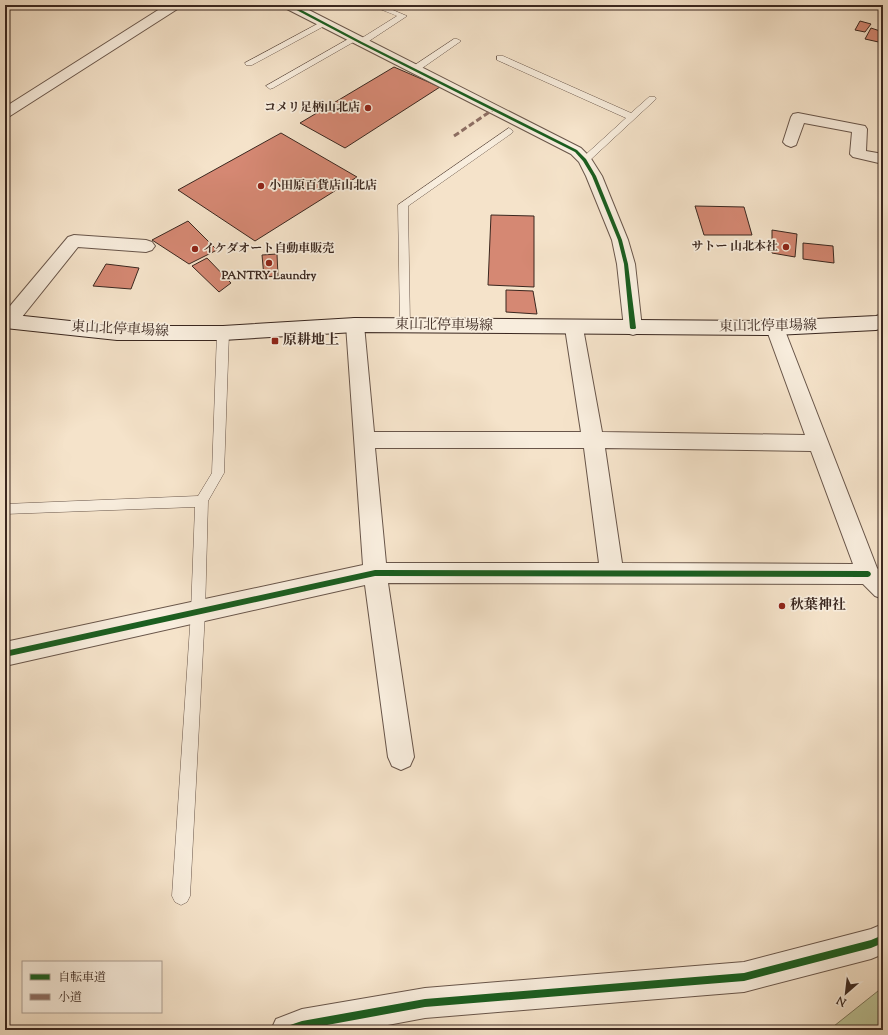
<svg xmlns="http://www.w3.org/2000/svg" width="888" height="1035" font-family="'Sorts Mill Goudy','Noto Serif JP',serif">
	<style>
		.green { fill: #bcc497; stroke: #7b765b }
		.building { fill: #d58873; stroke: #3a271f }
		.lines { fill: none; stroke-linecap: round; stroke-linejoin: round }
		.service-casing { stroke: #69564a; stroke-width: 1 }
		.minor-casing { stroke: #69564a; stroke-width: 2 }
		.secondary-casing { stroke: #3a271f; stroke-width: 2 }
		.service { fill: #f8eddd; fill-rule: evenodd }
		.minor { fill: #f8eddd; fill-rule: evenodd }
		.secondary { fill: #f8eddd; fill-rule: evenodd }
		.quiet { stroke: #8d6e63; stroke-width: 3; stroke-dasharray: 6 3; stroke-linecap: butt }
		.cycleway-casing { stroke: #f8eddd; stroke-width: 2 }
		.cycleway { fill: #1b5e20; fill-rule: evenodd }
		.poi-dot { fill: #8f2418; stroke: #f8eddd; stroke-width: 1.5 }
		.labels { text-anchor: middle; dominant-baseline: central; stroke-width: 3.5; stroke-linejoin: round; paint-order: stroke }
		.far-poi-label { font-size: 12px; font-weight: bold; fill: #3a271f; stroke: #f8eddd; text-anchor: end }
		.street-label { font-size: 14px; fill: #3a271f; stroke: #f8eddd }
		.poi-label { font-size: 14px; font-weight: bold; fill: #3a271f; stroke: #f8eddd; text-anchor: start }
	</style>
	<rect width="100%" height="100%" fill="#f5e3ca"/>
	<filter id="stains"><feTurbulence type="fractalNoise" baseFrequency=".005" numOctaves="4"/><feColorMatrix values="0 0 0 0 .2 0 0 0 0 .09 0 0 0 0 .02 0 0 0 .5 -.17"/></filter>
	<radialGradient id="worn" r=".72"><stop offset=".6" stop-color="#630" stop-opacity="0"/><stop offset="1" stop-color="#630" stop-opacity=".3"/></radialGradient>
	<!-- green -->
	<path class="green" d="M 883,987 L 883,1030 L 829,1030 Z"/>
	<!-- building -->
	<path class="building" d="M 860,21 L 871,24 L 865,32 L 855,30 Z
		M 871,28 L 883,32 L 883,43 L 865,39 Z
		M 394,67 L 440,87 L 345,148 L 300,123 Z
		M 281,133 L 357,177 L 255,241 L 178,190 Z
		M 695,206 L 744,207 L 752,235 L 704,235 Z
		M 491,215 L 534,216 L 534,287 L 488,285 Z
		M 188,221 L 217,250 L 189,264 L 152,240 Z
		M 772,230 L 797,234 L 795,257 L 772,253 Z
		M 803,243 L 833,246 L 834,263 L 803,259 Z
		M 277,254 L 278,276 L 264,277 L 262,255 Z
		M 207,258 L 231,283 L 219,292 L 192,266 Z
		M 106,264 L 139,268 L 131,289 L 93,286 Z
		M 506,290 L 533,291 L 537,314 L 506,312 Z"/>
	<g class="lines">
		<!-- service casing -->
		<g class="service-casing">
			<path id="service" d="M 370,5 L 381,5 L 407,16 L 363,45 L 357,45 L 357,41 L 397,16 Z
				M 321,22 L 324,22 L 328,24 L 252,65 L 246,65 L 245,63 Z
				M 350,38 L 356,38 L 357,40 L 273,88 L 270,89 L 266,86 Z
				M 454,39 L 457,39 L 461,41 L 418,71 L 412,71 L 412,67 Z
				M 497,56 L 503,56 L 631,113 L 649,97 L 655,97 L 656,99 L 588,162 L 582,162 L 580,160 L 582,158 L 626,118 L 497,60 Z
				M 509,128 L 513,131 L 512,133 L 408,206 L 410,326 L 409,329 L 401,329 L 400,326 L 398,205 Z
				M 223,329 L 227,330 L 229,333 L 224,473 L 208,501 L 205,612 L 190,896 L 187,902 L 181,905 L 175,902 L 172,896 L 191,612 L 195,507 L 5,514 L 5,504 L 198,496 L 212,473 L 217,333 L 219,330 Z"/>
		</g>
		<!-- minor casing -->
		<g class="minor-casing">
			<path id="minor" d="M 166,5 L 181,5 L 179,8 L 10,116 L 5,117 L 5,107 Z
				M 283,5 L 299,5 L 581,148 L 590,157 L 602,176 L 628,240 L 635,264 L 642,328 L 640,333 L 633,335 L 626,333 L 624,328 L 617,264 L 612,240 L 586,176 L 579,162 L 571,154 L 285,8 Z
				M 798,113 L 865,126 L 867,129 L 866,151 L 883,154 L 883,164 L 853,157 L 850,154 L 852,132 L 804,123 L 796,145 L 791,147 L 786,145 L 783,142 L 791,117 L 793,114 Z
				M 74,235 L 146,240 L 152,242 L 155,246 L 152,250 L 146,252 L 78,247 L 14,327 L 5,328 L 5,312 L 68,237 Z
				M 355,318 L 362,320 L 364,325 L 374,432 L 581,432 L 565,328 L 567,323 L 574,321 L 581,323 L 583,328 L 602,432 L 805,435 L 766,328 L 768,323 L 775,321 L 782,323 L 877,568 L 883,574 L 883,599 L 875,596 L 863,584 L 388,583 L 414,757 L 410,766 L 401,770 L 392,766 L 388,757 L 365,585 L 5,666 L 5,642 L 363,565 L 346,325 L 348,320 ZM 375,448 L 584,448 L 599,563 L 386,563 ZM 605,448 L 811,451 L 853,564 L 622,563 Z
				M 883,924 L 883,954 L 871,959 L 744,992 L 425,1018 L 361,1030 L 271,1030 L 276,1019 L 302,1009 L 425,988 L 744,962 L 871,929 Z"/>
		</g>
		<!-- secondary casing -->
		<g class="secondary-casing">
			<path id="secondary" d="M 5,314 L 117,326 L 223,326 L 355,318 L 775,321 L 876,316 L 883,314 L 883,328 L 876,330 L 775,335 L 355,332 L 223,340 L 117,340 L 5,328 Z"/>
		</g>
		<!-- service -->
		<use href="#service" class="service"/>
		<!-- minor -->
		<use href="#minor" class="minor"/>
		<!-- secondary -->
		<use href="#secondary" class="secondary"/>
		<!-- quiet -->
		<path class="quiet" d="M 454,136 L 494,109"/>
		<!-- cycleway casing -->
		<g class="cycleway-casing">
			<path id="cycleway" d="M 287,5 L 292,5 L 362,42 L 577,150 L 586,159 L 596,176 L 622,240 L 628,264 L 636,328 L 635,329 L 631,329 L 630,328 L 624,264 L 618,240 L 592,176 L 583,161 L 575,152 L 359,43 Z
				M 375,570 L 868,571 L 870,572 L 871,574 L 870,576 L 868,577 L 375,576 L 5,657 L 5,651 Z
				M 883,935 L 883,943 L 871,948 L 744,981 L 425,1007 L 300,1030 L 283,1030 L 284,1027 L 302,1021 L 425,999 L 744,973 L 871,940 Z"/>
		</g>
		<!-- cycleway -->
		<use href="#cycleway" class="cycleway"/>
	</g>
	<!-- markers -->
	<g class="poi-dot">
		<circle cx="368" cy="108" r="4"/>
		<circle cx="261" cy="186" r="4"/>
		<circle cx="786" cy="247" r="4"/>
		<circle cx="195" cy="249" r="4"/>
		<circle cx="269" cy="263" r="4"/>
		<rect x="271" y="337" width="8" height="8" rx="2"/>
		<circle cx="782" cy="606" r="4"/>
	</g>
	<g class="labels">
		<!-- far-poi labels -->
		<g class="far-poi-label">
			<text x="360" y="108">コメリ足柄山北店</text>
			<text x="269" y="186" text-anchor="start">小田原百貨店山北店</text>
			<text x="778" y="247">サトー 山北本社</text>
			<text x="203" y="249" text-anchor="start">イケダオート自動車販売</text>
			<text x="269" y="276" text-anchor="middle">PANTRY Laundry</text>
		</g>
		<!-- street labels -->
		<g class="street-label">
			<text transform="translate(444 326) rotate(1)">東山北停車場線</text>
			<text transform="translate(768 327) rotate(-1)">東山北停車場線</text>
			<text transform="translate(120 330) rotate(3)">東山北停車場線</text>
		</g>
		<!-- poi labels -->
		<g class="poi-label">
			<text x="283" y="341">原耕地上</text>
			<text x="790" y="606">秋葉神社</text>
		</g>
	</g>
	<!-- margin -->
	<rect width="888" height="1035" fill="none" stroke="#f5e3ca" stroke-width="20"/>
	<rect x="6" y="6" width="876" height="1023" fill="none" stroke="#3a271f" stroke-width="2"/>
	<rect x="10" y="10" width="868" height="1015" fill="none" stroke="#3a271f"/>
	<!-- legend -->
	<rect x="22" y="961" width="140" height="52" fill="#f8eddd" stroke="#ac9e91"/>
	<rect x="30" y="974" width="20" height="6" fill="#1b5e20" stroke="#ac9e91"/>
	<text x="58" y="981" font-size="12" fill="#3a271f">自転車道</text>
	<rect x="30" y="994" width="20" height="6" fill="#8d6e63" stroke="#ac9e91"/>
	<text x="58" y="1001" font-size="12" fill="#3a271f">小道</text>
	<!-- north arrow -->
	<g transform="translate(846 993) rotate(208)" stroke="#f8eddd" stroke-width="3" paint-order="stroke">
	<path d="M0-3L7 15L0 10L-7 15Z" fill="#3a271f"/>
	<text y="-6" font-size="11" font-weight="bold" text-anchor="middle" fill="#3a271f">N</text>
	</g>
	<rect width="100%" height="100%" filter="url(#stains)"/>
	<rect width="100%" height="100%" fill="url(#worn)"/>
</svg>
